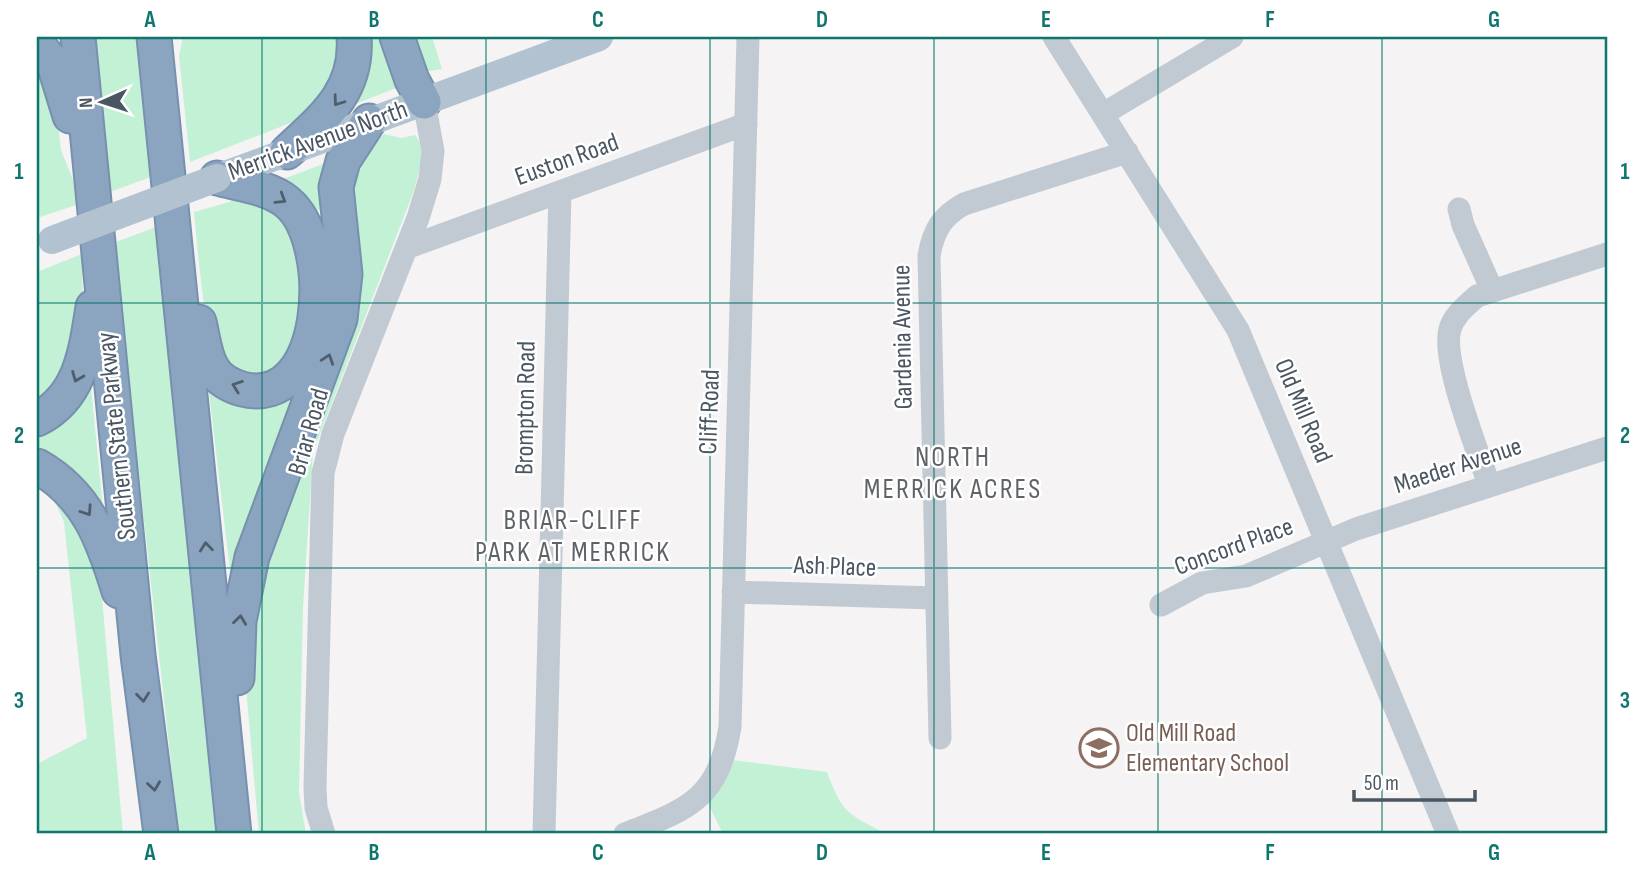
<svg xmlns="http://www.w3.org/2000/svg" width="1644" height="871" font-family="'Sofia Sans Condensed',sans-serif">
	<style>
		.green { fill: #c3f1d5 }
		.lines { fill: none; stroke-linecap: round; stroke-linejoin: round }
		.highway-casing { stroke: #7690ad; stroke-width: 37 }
		.minor { stroke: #c1cad2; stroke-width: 23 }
		.major { stroke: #b3c2d1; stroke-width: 28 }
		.highway { stroke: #8ba5c1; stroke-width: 33 }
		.major-bridge { stroke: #b3c2d1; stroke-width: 28 }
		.oneway { stroke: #505e6b }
		.grid { fill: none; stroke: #0f766e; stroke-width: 2; stroke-opacity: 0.55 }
		.labels { text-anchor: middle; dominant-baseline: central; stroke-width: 5; stroke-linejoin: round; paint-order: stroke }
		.street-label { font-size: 26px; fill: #4a5661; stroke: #fff }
		.education-label { font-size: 26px; fill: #785e54; stroke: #fff; text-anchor: start }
		.neighbourhood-label { font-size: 28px; letter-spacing: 2px; fill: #5f6368; stroke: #fff }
		.neatline { fill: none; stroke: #0f766e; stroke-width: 2.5 }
		.grid-label { font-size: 23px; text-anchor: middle; font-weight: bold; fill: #0f766e }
	</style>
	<rect width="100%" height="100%" fill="#f5f3f3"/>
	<!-- green -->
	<path class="green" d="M 92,37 L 137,37 L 151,177 L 107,193 Z
		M 183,37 L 346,37 L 329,95 L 293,122 L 190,162 L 179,56 Z
		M 365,37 L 387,37 L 399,87 L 342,109 Z
		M 406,37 L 432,37 L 442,69 L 423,72 Z
		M 37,55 L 54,92 L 61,150 L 73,180 L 76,205 L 37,218 Z
		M 384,134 L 401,138 L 415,135 C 428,150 418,176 413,193 L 313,452 L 303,607 L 299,793 L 306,834 L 259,834 L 246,688 L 248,625 L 345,189 L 369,150 Z
		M 331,161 L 325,291 L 321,209 L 310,213 L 278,181 Z
		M 243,198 L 269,204 L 301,234 L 305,320 L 274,376 C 255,377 238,379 222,367 C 205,354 197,239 194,212 Z
		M 159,226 L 220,834 L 179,834 L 113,243 Z
		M 82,254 L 83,310 L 75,363 L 37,410 L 37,272 Z
		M 207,375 L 309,385 L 233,596 Z
		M 83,383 L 91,387 L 104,519 L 45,452 L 37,449 L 37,425 Z
		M 44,477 L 97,542 L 123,834 L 37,834 L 37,764 L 87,738 L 64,522 Z
		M 725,759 L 827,772 C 843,815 848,813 886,834 L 723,834 L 703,793 Z"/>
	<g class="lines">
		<!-- highway casing -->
		<g class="highway-casing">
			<path id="highway" d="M 78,37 L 138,655 L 161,834
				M 154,37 L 234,834
				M 397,37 L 412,80 L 424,102
				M 37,44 L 54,64 L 70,116
				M 287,152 C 324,118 358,91 354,37
				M 199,322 C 203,338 204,354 212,368 C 218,379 231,386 242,389 C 327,411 336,242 287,202 C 269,187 239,184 217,178
				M 37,419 C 81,397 86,351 93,307
				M 37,466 C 87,494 103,539 119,591
				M 237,678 L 239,621 L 252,557 L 340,319 L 345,274 L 336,187 L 343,161 L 369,121"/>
		</g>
		<!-- minor -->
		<path class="minor" d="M 1054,37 L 1238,330 L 1448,834
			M 1103,114 L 1232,37
			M 1459,209 L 1463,225 L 1492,290
			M 406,248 L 746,124
			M 1489,485 C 1478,451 1441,360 1450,329 C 1454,315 1466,306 1477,296 L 1607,254
			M 733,592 L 935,598
			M 1161,605 L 1202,583 L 1246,576 L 1356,529 L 1607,448
			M 940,738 L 929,256 C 933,231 942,216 964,204 L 1127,152
			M 324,834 L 316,808 L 315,787 L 323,473 L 333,434 L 418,218 L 430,179 L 433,151 L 424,102
			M 544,834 L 560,192
			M 625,834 C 688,809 718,800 730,727 L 748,37"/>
		<!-- major -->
		<path class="major" d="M 217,178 L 599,37"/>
		<!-- highway -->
		<use href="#highway" class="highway"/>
		<!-- major-bridge -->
		<path class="major-bridge" d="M 52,240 L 217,178"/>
	</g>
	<!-- one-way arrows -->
	<defs><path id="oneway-chevron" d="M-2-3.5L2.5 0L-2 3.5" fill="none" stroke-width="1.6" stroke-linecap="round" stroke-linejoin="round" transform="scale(1.75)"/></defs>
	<g class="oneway">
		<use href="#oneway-chevron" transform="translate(338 101) rotate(126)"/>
		<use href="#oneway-chevron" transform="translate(281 199) rotate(32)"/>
		<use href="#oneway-chevron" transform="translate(328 359) rotate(-71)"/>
		<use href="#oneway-chevron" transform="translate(77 377) rotate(112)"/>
		<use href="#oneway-chevron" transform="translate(237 386) rotate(-160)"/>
		<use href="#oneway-chevron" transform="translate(87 511) rotate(56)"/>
		<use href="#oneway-chevron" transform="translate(206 547) rotate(-96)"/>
		<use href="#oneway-chevron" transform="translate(240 620) rotate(-83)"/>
		<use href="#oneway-chevron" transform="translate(143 697) rotate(84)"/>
		<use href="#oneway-chevron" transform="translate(154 786) rotate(82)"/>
	</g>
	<!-- grid -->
	<path class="grid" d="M 262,37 L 262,834M 486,37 L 486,834M 710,37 L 710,834M 934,37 L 934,834M 1158,37 L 1158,834M 1382,37 L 1382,834M 37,303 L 1607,303M 37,568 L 1607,568"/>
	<!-- icons -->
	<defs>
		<g id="school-ring" transform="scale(2.0125)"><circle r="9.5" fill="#fff" stroke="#8d6e63" stroke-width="1.5"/><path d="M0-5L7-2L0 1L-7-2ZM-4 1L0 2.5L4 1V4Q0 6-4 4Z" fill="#8d6e63"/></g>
	</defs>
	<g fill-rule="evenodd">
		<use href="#school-ring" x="1099" y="748"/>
	</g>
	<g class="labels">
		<!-- street labels -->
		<g class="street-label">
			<text transform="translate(318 141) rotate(-20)">Merrick Avenue North</text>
			<text transform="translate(567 160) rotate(-20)">Euston Road</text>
			<text transform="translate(903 337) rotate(-91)">Gardenia Avenue</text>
			<text transform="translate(526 408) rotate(-89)">Brompton Road</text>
			<text transform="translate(1303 411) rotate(67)">Old Mill Road</text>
			<text transform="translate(710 412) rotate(-88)">Cliff Road</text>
			<text transform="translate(309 432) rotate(-74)">Briar Road</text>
			<text transform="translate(117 436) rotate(-96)">Southern State Parkway</text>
			<text transform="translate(1458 466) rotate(-18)">Maeder Avenue</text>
			<text transform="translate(1234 547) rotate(-20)">Concord Place</text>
			<text transform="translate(835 567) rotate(2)">Ash Place</text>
		</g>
		<!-- education labels -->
		<g class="education-label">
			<text x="1126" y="733">Old Mill Road<tspan x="1126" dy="30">Elementary School</tspan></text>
		</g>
		<!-- neighbourhood labels -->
		<g class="neighbourhood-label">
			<text x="953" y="457">NORTH<tspan x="953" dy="32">MERRICK ACRES</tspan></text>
			<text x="573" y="520">BRIAR-CLIFF<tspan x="573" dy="32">PARK AT MERRICK</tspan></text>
		</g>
	</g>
	<!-- border -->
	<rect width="1644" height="871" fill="none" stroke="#ffffff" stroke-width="77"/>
	<!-- north arrow -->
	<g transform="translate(102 102) rotate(267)" stroke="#ffffff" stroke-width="5" paint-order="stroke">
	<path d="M0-5L12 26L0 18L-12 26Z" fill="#4a5661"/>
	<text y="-10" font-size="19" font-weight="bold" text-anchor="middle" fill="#4a5661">N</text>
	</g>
	<!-- scale -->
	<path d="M1354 790v10h121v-10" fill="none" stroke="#4a5661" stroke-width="3.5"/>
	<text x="1364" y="790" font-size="21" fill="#4a5661" stroke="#ffffff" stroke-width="5" paint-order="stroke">50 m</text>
	<rect x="38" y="38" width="1568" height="794" class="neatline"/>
	<g class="grid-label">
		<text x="150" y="27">A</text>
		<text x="374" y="27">B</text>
		<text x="598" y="27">C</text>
		<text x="822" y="27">D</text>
		<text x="1046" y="27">E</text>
		<text x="1270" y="27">F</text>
		<text x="1494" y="27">G</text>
		<text x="19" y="179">1</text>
		<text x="1625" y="179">1</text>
		<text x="19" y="443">2</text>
		<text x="1625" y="443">2</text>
		<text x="19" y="708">3</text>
		<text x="1625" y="708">3</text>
		<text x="150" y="860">A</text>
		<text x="374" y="860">B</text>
		<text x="598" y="860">C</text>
		<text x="822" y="860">D</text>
		<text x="1046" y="860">E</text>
		<text x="1270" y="860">F</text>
		<text x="1494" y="860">G</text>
	</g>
</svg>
